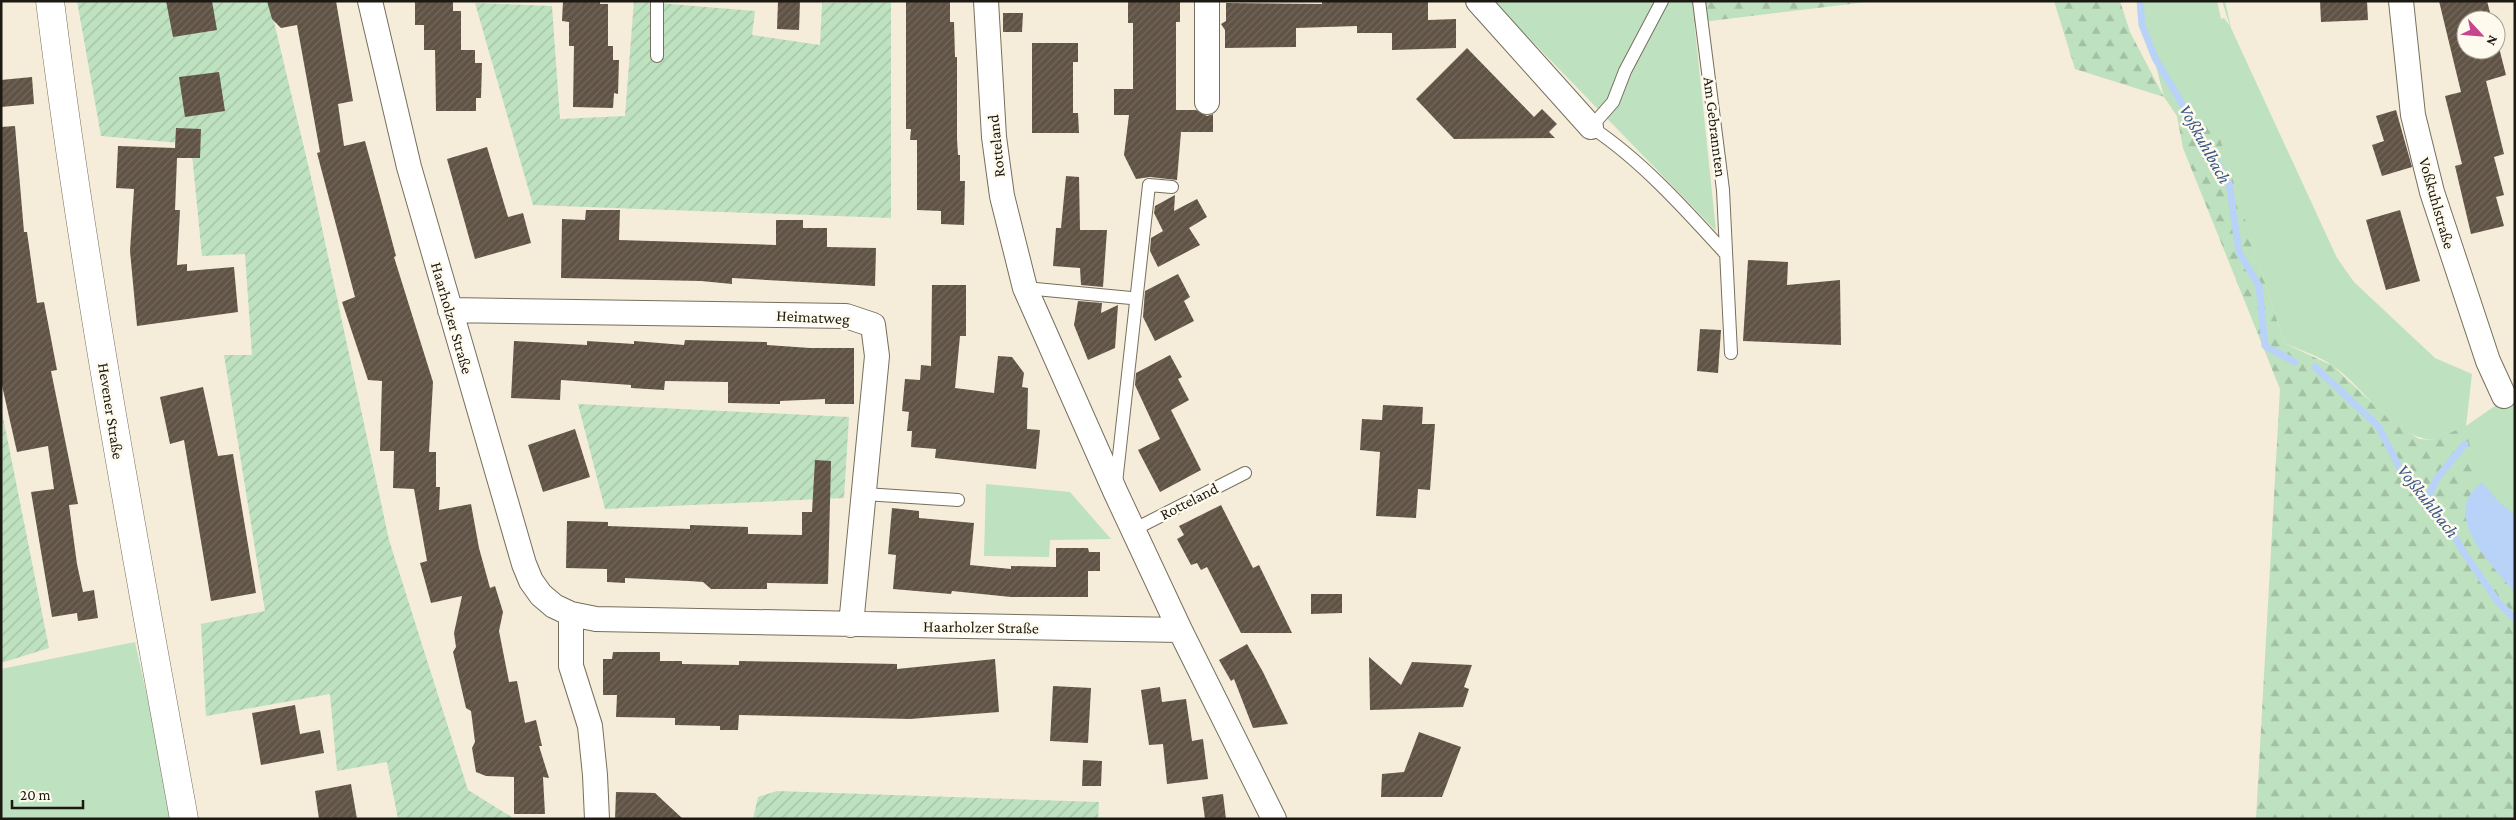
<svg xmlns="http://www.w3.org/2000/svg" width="2516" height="820" font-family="'Crimson Pro',serif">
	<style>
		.green { fill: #bee1bf }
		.forest { fill: url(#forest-firs) }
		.garden { fill: url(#garden-furrows) }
		.water { fill: #b9d2f8 }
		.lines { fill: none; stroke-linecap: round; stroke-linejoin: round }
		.stream { stroke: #b9d2f8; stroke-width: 7 }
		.building { fill: url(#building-hatch) }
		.service-casing { stroke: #766f5d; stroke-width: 14 }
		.minor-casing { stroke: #766f5d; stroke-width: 26 }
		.tertiary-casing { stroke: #766f5d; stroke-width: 29 }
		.service { stroke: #fff; stroke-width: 12 }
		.minor { stroke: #fff; stroke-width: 24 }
		.tertiary { stroke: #fff; stroke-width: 28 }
		.labels { text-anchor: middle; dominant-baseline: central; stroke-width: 5; stroke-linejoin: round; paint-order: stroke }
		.street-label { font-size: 16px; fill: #1c1912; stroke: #fffaee }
		.water-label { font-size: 18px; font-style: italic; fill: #375789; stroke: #fffaee }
	</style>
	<defs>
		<pattern id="forest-firs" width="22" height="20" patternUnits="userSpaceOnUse" patternTransform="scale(1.25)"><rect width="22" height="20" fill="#bee1bf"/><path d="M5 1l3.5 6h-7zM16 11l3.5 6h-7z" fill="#a3c0a3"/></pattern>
		<pattern id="garden-furrows" width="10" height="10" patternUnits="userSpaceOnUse" patternTransform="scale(1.25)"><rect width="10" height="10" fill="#bee1bf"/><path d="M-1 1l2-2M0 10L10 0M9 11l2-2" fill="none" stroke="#a3c0a3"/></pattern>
		<pattern id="building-hatch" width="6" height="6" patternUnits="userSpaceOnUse" patternTransform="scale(1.25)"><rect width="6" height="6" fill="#605345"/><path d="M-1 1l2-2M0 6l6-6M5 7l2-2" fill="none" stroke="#72685c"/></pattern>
	</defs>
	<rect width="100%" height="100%" fill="#f5edd9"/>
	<!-- green -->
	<path class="green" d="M 1493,1 L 1692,1 L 1716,231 L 1693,207 Z
		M 2139,1 L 2217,1 L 2221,19 L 2224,18 L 2230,26 L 2222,1 L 2225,1 L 2231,28 L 2337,258 L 2354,282 L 2435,358 L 2472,374 L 2466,426 L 2515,392 L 2515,544 L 2433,440 C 2389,436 2367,389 2333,366 C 2319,356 2300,350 2284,343 L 2212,114 L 2177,116 L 2164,97 Z
		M 986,484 L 1070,492 L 1111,539 L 1050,540 L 1049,557 L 984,556 Z
		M 135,642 L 174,819 L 1,819 L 1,669 Z"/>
	<!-- forest -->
	<path class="forest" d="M 1692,1 L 1875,1 L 1694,23 Z
		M 2054,1 L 2120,1 L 2130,32 L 2164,97 L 2075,69 Z
		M 2212,113 L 2284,343 L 2333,366 L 2392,422 L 2419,439 L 2433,440 L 2466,426 L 2482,509 L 2515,544 L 2515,819 L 2256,819 L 2280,389 L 2183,148 L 2177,116 Z"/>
	<!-- garden -->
	<path class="garden" d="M 77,1 L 269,1 L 311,177 L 389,540 L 468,790 L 515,819 L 398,819 L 387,762 L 337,771 L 330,694 L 206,716 L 201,624 L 265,611 L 224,355 L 252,355 L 245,254 L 202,256 L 191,144 L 101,136 Z
		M 634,1 L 755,11 L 752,35 L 820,45 L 822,3 L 891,2 L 891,218 L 533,205 L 475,3 L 552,6 L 560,119 L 625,116 Z
		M 578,404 L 849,417 L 844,498 L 605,509 Z
		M 1,407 L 49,648 L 1,663 Z
		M 777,791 L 1099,802 L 1098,819 L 753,819 L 758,797 Z"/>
	<!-- water -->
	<path class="water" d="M 2482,482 L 2499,502 L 2515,515 L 2515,593 C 2492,564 2438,515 2482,482 Z"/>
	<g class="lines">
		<!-- stream -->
		<path class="stream" d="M 2140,1 L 2142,25 L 2155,58 L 2229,183 L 2239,252 L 2259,286 L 2265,346 L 2295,362
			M 2315,367 L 2378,426 L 2405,478 L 2449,526 L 2462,550 L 2498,602 L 2515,619
			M 2426,502 L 2437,478 L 2465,444"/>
	</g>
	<!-- building -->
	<path class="building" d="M 166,1 L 212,1 L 217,30 L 173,37 Z
		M 267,1 L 336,1 L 353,101 L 338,104 L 344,146 L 365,141 L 396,256 L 394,257 L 433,382 L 429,452 L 436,452 L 436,487 L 440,487 L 439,510 L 471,504 L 479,548 L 490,588 L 495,586 L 503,612 L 499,631 L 509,682 L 517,681 L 525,723 L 536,720 L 542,746 L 539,746 L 549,778 L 543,777 L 545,814 L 514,814 L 514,777 L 486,776 L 476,772 L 472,748 L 475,742 L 471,711 L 466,708 L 453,652 L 456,647 L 454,633 L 462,596 L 431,603 L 420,563 L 427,561 L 414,489 L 393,488 L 394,451 L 380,451 L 382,381 L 368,380 L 342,302 L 355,297 L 317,153 L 320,152 L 297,25 L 281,28 L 272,19 Z
		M 415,1 L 453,1 L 453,11 L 461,11 L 461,50 L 475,50 L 475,63 L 482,63 L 481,98 L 476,98 L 476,111 L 436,111 L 435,50 L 424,50 L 424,25 L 415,25 Z
		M 563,1 L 600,1 L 600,4 L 608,4 L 608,46 L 613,46 L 613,60 L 619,60 L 618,94 L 614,93 L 613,108 L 573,107 L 574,46 L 569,46 L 569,22 L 562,21 Z
		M 778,1 L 800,1 L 799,30 L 777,29 Z
		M 906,1 L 950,1 L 950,22 L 954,22 L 955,57 L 957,57 L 957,139 L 958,155 L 960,155 L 960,181 L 965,181 L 964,225 L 941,224 L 941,211 L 917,210 L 917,140 L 910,140 L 911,129 L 906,129 Z
		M 1128,1 L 1180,1 L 1180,22 L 1176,22 L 1176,110 L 1196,110 L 1207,116 L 1213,114 L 1213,132 L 1181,132 L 1177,180 L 1150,177 L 1136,179 L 1124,155 L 1129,115 L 1114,115 L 1114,89 L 1133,89 L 1133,23 L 1128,23 Z
		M 1322,1 L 1428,2 L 1428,20 L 1456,19 L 1456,48 L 1392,50 L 1392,33 L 1357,33 L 1357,26 L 1296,28 L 1296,47 L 1225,48 L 1225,30 L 1221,24 L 1226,21 L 1226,3 L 1322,4 Z
		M 2320,1 L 2367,1 L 2368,20 L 2321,22 Z
		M 2439,1 L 2487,1 L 2492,20 L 2466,20 L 2466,50 L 2496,50 L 2496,36 L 2506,75 L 2486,81 L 2504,154 L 2494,157 L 2504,195 L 2496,197 L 2504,226 L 2471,234 L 2455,166 L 2462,164 L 2445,96 L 2461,92 Z
		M 1003,13 L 1023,13 L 1022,32 L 1003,32 Z
		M 1032,43 L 1078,43 L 1078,62 L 1073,62 L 1073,113 L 1078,113 L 1079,133 L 1032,133 Z
		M 1467,48 L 1534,117 L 1542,109 L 1557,124 L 1549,132 L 1555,138 L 1454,139 L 1416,99 Z
		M 219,72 L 225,111 L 185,117 L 179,77 Z
		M 32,77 L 34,104 L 1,107 L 1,80 Z
		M 2396,110 L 2412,167 L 2382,176 L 2372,145 L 2384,141 L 2376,116 Z
		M 15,126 L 24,232 L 27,232 L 37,303 L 44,302 L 57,370 L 51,371 L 78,504 L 69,505 L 77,564 L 83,592 L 94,590 L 98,618 L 78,621 L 77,613 L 52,617 L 31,492 L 54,489 L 48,446 L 17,452 L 1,381 L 1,127 Z
		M 176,128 L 201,129 L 200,158 L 177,158 L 175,210 L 180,210 L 177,265 L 187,264 L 187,271 L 234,267 L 238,312 L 137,326 L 130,251 L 134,189 L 116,188 L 118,146 L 175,148 Z
		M 487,147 L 508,217 L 523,213 L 531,243 L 475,259 L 447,159 Z
		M 1066,176 L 1079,177 L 1080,230 L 1107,230 L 1103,287 L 1081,285 L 1080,268 L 1053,266 L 1056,228 L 1061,228 Z
		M 1175,195 L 1174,211 L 1197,199 L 1207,217 L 1189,228 L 1200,245 L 1158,267 L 1150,251 L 1151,238 L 1163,231 L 1154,213 L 1155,206 Z
		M 586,210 L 620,210 L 619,240 L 776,245 L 776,220 L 803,220 L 803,228 L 827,228 L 827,247 L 876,248 L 875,286 L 732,278 L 732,284 L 701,281 L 561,278 L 562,219 L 585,220 Z
		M 2400,210 L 2420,281 L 2386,290 L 2366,220 Z
		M 1748,260 L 1788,262 L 1787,285 L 1840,280 L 1841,345 L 1743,341 Z
		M 1178,274 L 1190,297 L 1184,301 L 1194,321 L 1155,341 L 1143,317 L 1145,291 Z
		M 932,285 L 966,285 L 966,336 L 960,336 L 955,388 L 994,393 L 998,356 L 1012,357 L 1024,373 L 1022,387 L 1028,388 L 1027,429 L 1040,430 L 1036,469 L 935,458 L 936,449 L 911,447 L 912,431 L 907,431 L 909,412 L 902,411 L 905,379 L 920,380 L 921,365 L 931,366 Z
		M 1078,301 L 1102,303 L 1101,313 L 1118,305 L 1115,348 L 1088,360 L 1074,325 Z
		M 1700,329 L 1721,330 L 1718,373 L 1697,371 Z
		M 685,340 L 767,342 L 767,345 L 810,348 L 854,348 L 854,404 L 825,404 L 825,399 L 780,401 L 780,404 L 728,403 L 728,382 L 665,381 L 664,390 L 631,388 L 631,385 L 561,380 L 560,400 L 511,398 L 514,341 L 587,345 L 587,341 L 634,344 L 634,341 L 684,345 Z
		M 1170,355 L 1182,377 L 1178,379 L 1189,400 L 1171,410 L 1201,470 L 1160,492 L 1138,450 L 1160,439 L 1135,385 L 1136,373 Z
		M 203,387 L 218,456 L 233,454 L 256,593 L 211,601 L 184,440 L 170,444 L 160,397 Z
		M 1383,405 L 1423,407 L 1422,424 L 1435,424 L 1430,490 L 1418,489 L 1416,518 L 1376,516 L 1380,452 L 1360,450 L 1362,419 L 1382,420 Z
		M 575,429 L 590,477 L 543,492 L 528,445 Z
		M 815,460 L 831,461 L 828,584 L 767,583 L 767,589 L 711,589 L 703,582 L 689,581 L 625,578 L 625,583 L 607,582 L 607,569 L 566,568 L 567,521 L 608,522 L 608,526 L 690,529 L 690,525 L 748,527 L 748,534 L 802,535 L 802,512 L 812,512 Z
		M 1221,505 L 1253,568 L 1259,565 L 1292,633 L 1241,633 L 1207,567 L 1201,570 L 1197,563 L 1191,565 L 1177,539 L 1184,535 L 1179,526 Z
		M 892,508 L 919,511 L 919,518 L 974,523 L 970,565 L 1011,569 L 1011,566 L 1056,567 L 1056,548 L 1088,548 L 1089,552 L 1100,552 L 1100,571 L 1088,571 L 1088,597 L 1011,597 L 952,591 L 951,594 L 893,589 L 896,555 L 888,554 Z
		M 1311,594 L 1342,594 L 1342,613 L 1311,614 Z
		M 1247,644 L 1263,672 L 1288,724 L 1253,728 L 1234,679 L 1231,681 L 1219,660 Z
		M 613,652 L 660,652 L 660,661 L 682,661 L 682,664 L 739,665 L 739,661 L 799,662 L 897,664 L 897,669 L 995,659 L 999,712 L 910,719 L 739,715 L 738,730 L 720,730 L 720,726 L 675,725 L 675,718 L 616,717 L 617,695 L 603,695 L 603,659 L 612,659 Z
		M 1369,657 L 1401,685 L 1412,662 L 1472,665 L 1464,687 L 1469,689 L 1463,707 L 1370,710 Z
		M 1053,686 L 1091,688 L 1088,743 L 1050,741 Z
		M 1160,687 L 1162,702 L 1186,699 L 1192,741 L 1203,739 L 1208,779 L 1167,784 L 1163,744 L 1149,745 L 1141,690 Z
		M 295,705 L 300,734 L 320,730 L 324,753 L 261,765 L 252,713 Z
		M 1419,732 L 1461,747 L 1442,797 L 1381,797 L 1382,774 L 1404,772 Z
		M 1083,760 L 1102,761 L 1101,786 L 1082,786 Z
		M 351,784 L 357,819 L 319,819 L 315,791 Z
		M 616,792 L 655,793 L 683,819 L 615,819 Z
		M 1223,794 L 1226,819 L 1205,819 L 1202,797 Z"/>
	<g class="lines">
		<!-- service casing -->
		<g class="service-casing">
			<path id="service" d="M 1662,1 L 1625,71 L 1613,102 L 1591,127 C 1641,160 1685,209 1725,253
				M 1699,1 L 1723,190 L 1731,353
				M 657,56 L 657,1
				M 1025,288 L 1131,298
				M 1116,483 L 1149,185 L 1172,187
				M 864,494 L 958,500
				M 1133,530 L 1245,473"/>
		</g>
		<!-- minor casing -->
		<g class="minor-casing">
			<path id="minor" d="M 370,1 L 409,167 L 524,564 L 531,581 L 541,595 L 554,606 L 571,614 L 596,619 L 1180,630 L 1274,819
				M 986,1 L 994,137 L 1002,196 L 1025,288 L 1115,491 L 1180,630
				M 1478,1 L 1591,127
				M 2401,1 L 2413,115 L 2432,192 L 2488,361 L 2504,396
				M 1207,102 L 1207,1
				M 450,310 L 846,316 L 873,325 L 877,356 L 851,625
				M 571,614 L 571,666 L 590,726 L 595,775 L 597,819"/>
		</g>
		<!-- tertiary casing -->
		<g class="tertiary-casing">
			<path id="tertiary" d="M 50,1 C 84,276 135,547 184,819"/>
		</g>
		<!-- service -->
		<use href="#service" class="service"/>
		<!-- minor -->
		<use href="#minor" class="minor"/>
		<!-- tertiary -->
		<use href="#tertiary" class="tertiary"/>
	</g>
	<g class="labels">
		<!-- street labels -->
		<g class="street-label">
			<text transform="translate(1715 127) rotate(83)">Am Gebrannten</text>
			<text transform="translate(996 146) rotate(-96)">Rotteland</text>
			<text transform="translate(2437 203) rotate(74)">Voßkuhlstraße</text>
			<text transform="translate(813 317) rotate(3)">Heimatweg</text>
			<text transform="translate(452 318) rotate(74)">Haarholzer Straße</text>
			<text transform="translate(111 411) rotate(81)">Hevener Straße</text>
			<text transform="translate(1189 501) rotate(-27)">Rotteland</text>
			<text transform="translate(981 627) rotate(1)">Haarholzer Straße</text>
		</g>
		<!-- water labels -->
		<g class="water-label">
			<text transform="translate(2205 144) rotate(61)">Voßkuhlbach</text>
			<text transform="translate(2428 501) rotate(52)">Voßkuhlbach</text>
		</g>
	</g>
	<!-- border -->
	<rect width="2516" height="820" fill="none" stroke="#1c1912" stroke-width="5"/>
	<!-- north arrow -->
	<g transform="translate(2481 35) rotate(116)"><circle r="24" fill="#fffaee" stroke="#a4a096"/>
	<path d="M0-4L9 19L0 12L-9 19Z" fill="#c7458c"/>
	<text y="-8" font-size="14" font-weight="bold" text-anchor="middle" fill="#1c1912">N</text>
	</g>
	<!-- scale -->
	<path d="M12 800v8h71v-8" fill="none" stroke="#1c1912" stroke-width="2.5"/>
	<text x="20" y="800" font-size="15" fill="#1c1912" stroke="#fffaee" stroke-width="4" paint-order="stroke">20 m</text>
</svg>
